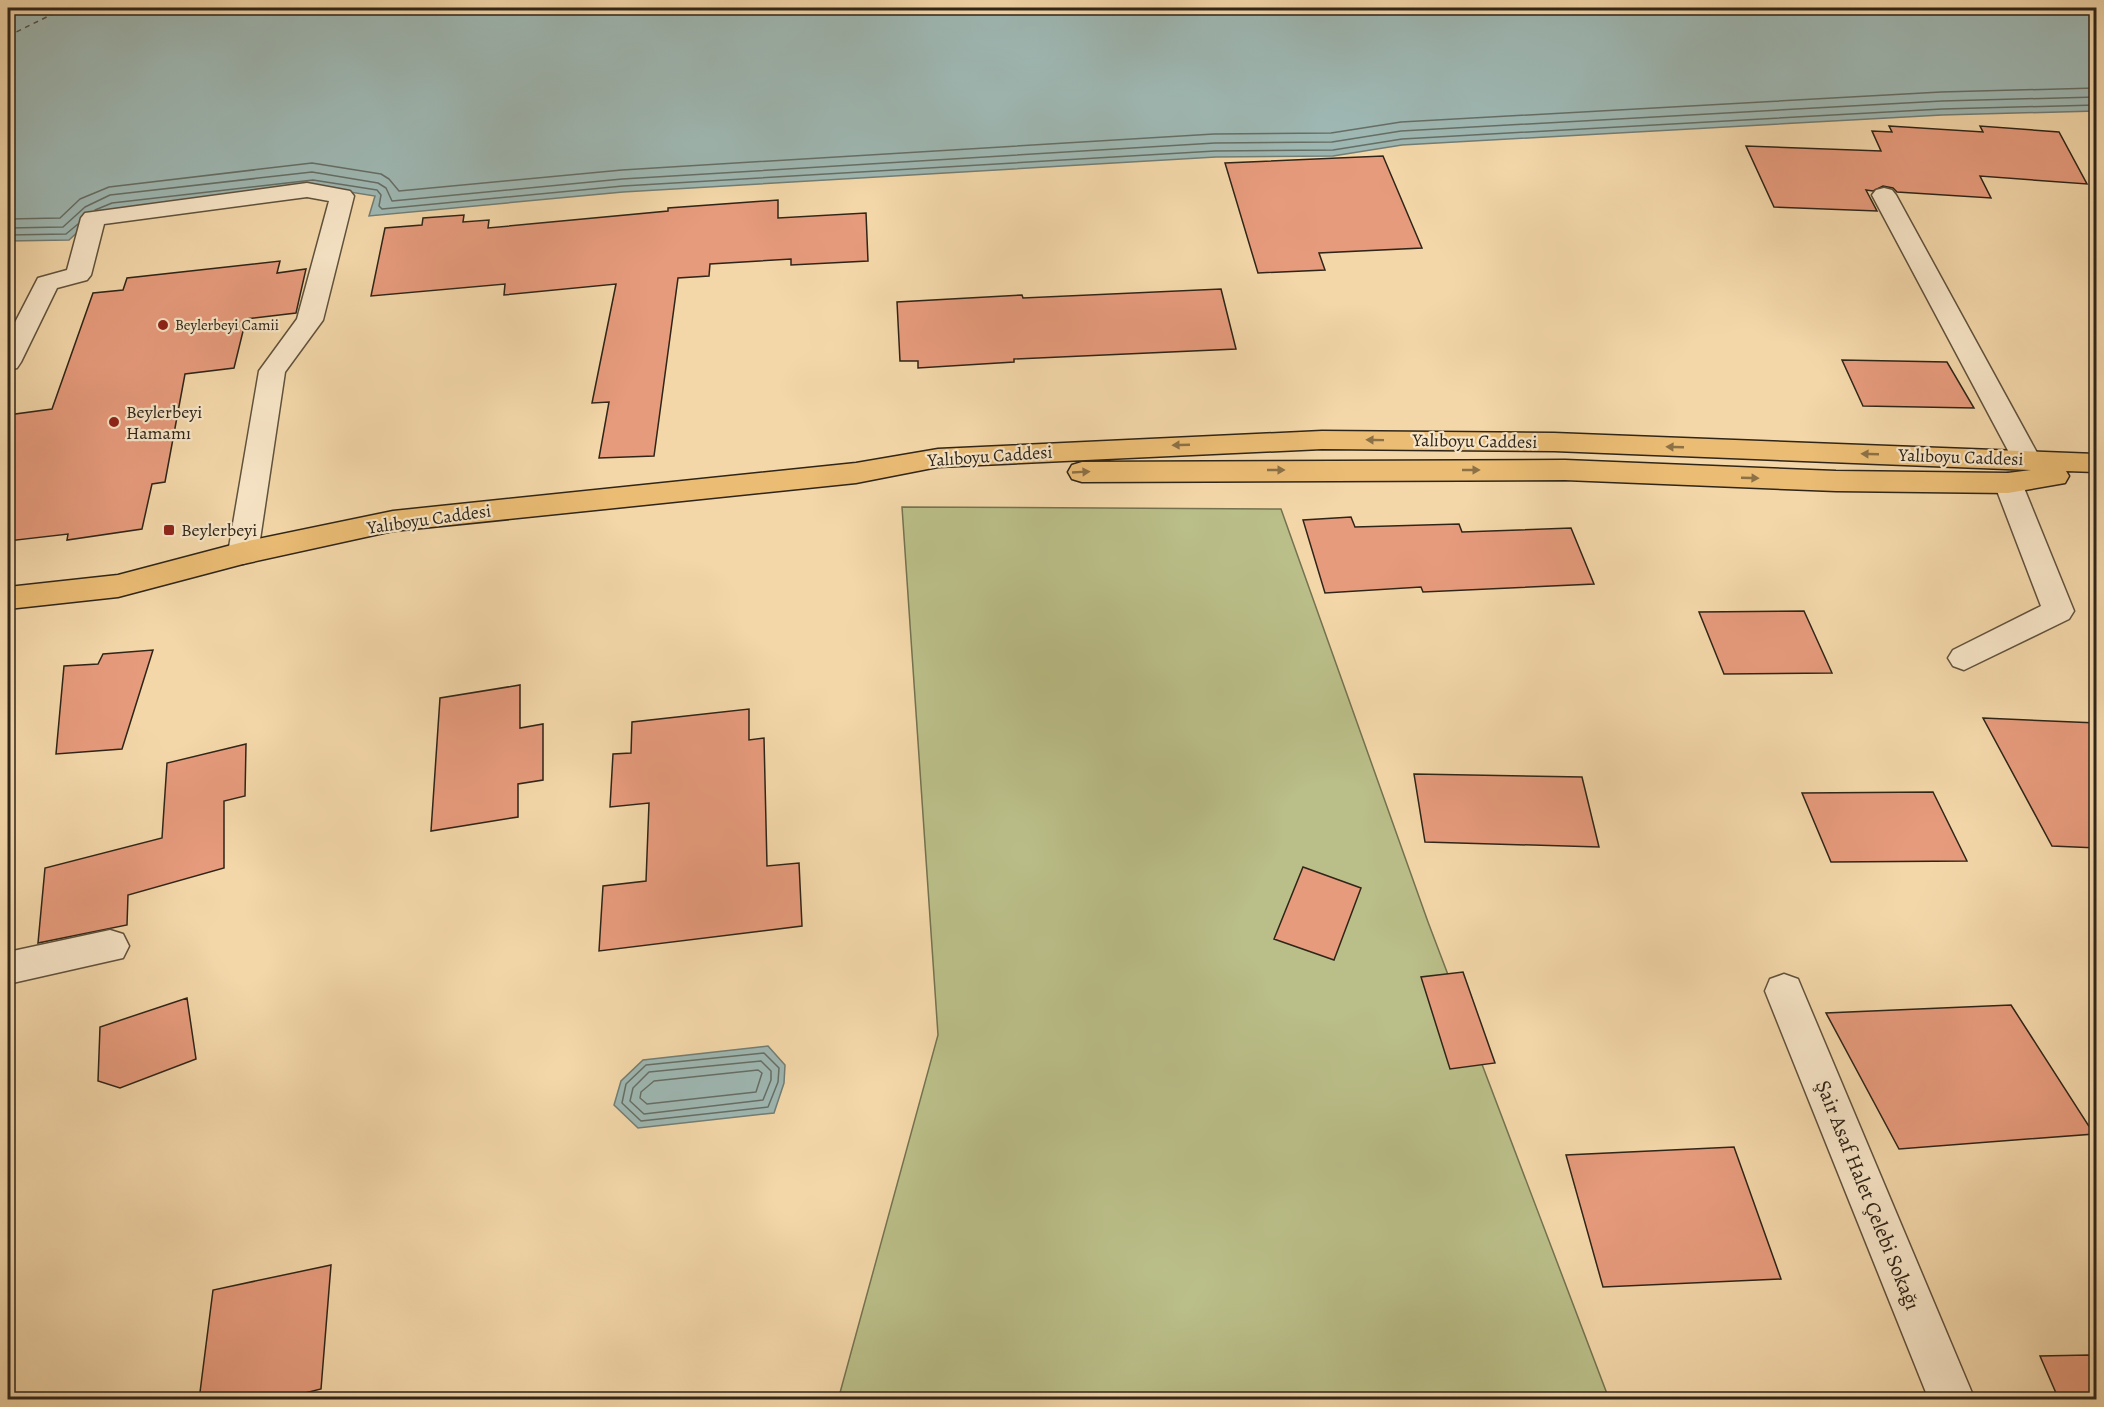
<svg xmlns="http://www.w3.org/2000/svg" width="2104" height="1407" font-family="Alegreya,serif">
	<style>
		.green { fill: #babe88; stroke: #747250; stroke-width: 1.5 }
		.water { fill: #9eb7b2; stroke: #727d74; stroke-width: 1.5 }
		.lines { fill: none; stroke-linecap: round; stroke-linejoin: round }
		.shore { stroke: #666e65; stroke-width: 1.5 }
		.ferry { stroke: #505146; stroke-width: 1.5; stroke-dasharray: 5 4.5; stroke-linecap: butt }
		.building { fill: #e69b7c; stroke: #2f2518; stroke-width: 1.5 }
		.street-casing { stroke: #60523c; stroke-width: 3 }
		.primary-casing { stroke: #2f2518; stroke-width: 3 }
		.street { fill: #f7e5c7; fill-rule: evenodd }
		.primary { fill: #eabc74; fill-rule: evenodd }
		.oneway { fill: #8c7046 }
		.poi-dot { fill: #8f2418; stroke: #f7e5c7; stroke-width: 2 }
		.labels { text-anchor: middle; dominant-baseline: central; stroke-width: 4.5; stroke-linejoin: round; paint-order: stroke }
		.far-poi-label { font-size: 15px; fill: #2f2518; stroke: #f7e5c7; text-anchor: start }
		.poi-label { font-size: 18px; fill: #2f2518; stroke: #f7e5c7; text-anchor: start }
		.street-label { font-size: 18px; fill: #2f2518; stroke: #f7e5c7 }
		.near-street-label { font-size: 21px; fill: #2f2518; stroke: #f7e5c7 }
	</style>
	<rect width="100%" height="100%" fill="#f3d7a9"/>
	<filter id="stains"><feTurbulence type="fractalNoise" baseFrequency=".00333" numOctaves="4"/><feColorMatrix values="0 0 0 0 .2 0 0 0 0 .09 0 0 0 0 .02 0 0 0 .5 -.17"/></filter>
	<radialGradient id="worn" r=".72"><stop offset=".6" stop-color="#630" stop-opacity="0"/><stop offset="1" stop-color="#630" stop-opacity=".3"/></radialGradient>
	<!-- green -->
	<path class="green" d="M 902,507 L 1281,509 L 1428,922 L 1609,1399 L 838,1400 L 938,1035 Z"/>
	<!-- water -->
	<path class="water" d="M 8,8 L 2096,8 L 2096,111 L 1942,115 L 1402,145 L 1333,156 L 1216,157 L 623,192 L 369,216 L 375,196 L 313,186 L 112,209 L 93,218 L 69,240 L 8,241 Z
		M 768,1046 L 785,1065 L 784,1083 L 774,1113 L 638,1128 L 614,1105 L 621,1081 L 643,1060 Z"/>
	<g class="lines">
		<!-- shore -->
		<path class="shore" d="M 95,210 L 112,203 L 313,180 L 377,190 L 381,195 L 379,206 L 382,209 L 623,186 L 1215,151 L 1333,150 L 1402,139 L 1942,109 L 2096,105
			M 8,219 L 60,218 L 80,199 L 109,187 L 312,163 L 381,174 L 389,179 L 399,191 L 622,170 L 1214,134 L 1331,133 L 1401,122 L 1941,92 L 2096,88
			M 8,228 L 63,227 L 85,207 L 110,195 L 312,172 L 378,183 L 386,188 L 392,201 L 622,179 L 1215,143 L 1332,142 L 1401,131 L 1942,101 L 2096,97
			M 8,235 L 66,234 L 78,224
			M 764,1053 L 779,1068 L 778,1082 L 768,1107 L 641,1121 L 622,1103 L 626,1084 L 646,1065 Z
			M 761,1061 L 771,1071 L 771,1080 L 763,1100 L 644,1114 L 630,1101 L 633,1088 L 649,1072 Z
			M 758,1070 L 762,1073 L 756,1092 L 647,1104 L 640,1098 L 641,1092 L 654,1081 Z"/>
		<!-- ferry -->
		<path class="ferry" d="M 8,36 L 65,8"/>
	</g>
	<!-- building -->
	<path class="building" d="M 1889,126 L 1983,132 L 1980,126 L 2059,132 L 2087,184 L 1980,176 L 1991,198 L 1897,192 L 1893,188 L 1883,186 L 1873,191 L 1866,190 L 1877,211 L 1774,207 L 1746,146 L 1881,151 L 1872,131 L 1892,132 Z
		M 1383,156 L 1422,248 L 1319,253 L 1325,270 L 1258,273 L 1225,163 Z
		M 778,200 L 778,218 L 866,213 L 868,261 L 791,265 L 791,259 L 710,264 L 709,276 L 678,278 L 654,456 L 599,458 L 609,402 L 592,403 L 616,284 L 504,295 L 505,284 L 371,296 L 385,228 L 422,225 L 423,218 L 464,215 L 463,222 L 489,220 L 488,228 L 668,211 L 668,208 Z
		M 280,261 L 277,273 L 306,269 L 296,313 L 246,319 L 234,368 L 185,374 L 165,482 L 152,484 L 142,529 L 67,540 L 68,534 L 8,541 L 8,415 L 52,409 L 93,293 L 123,290 L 127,278 Z
		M 1221,289 L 1236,349 L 1014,359 L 1014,362 L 918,368 L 918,361 L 900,361 L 897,302 L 1022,295 L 1023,298 Z
		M 1842,360 L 1947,362 L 1974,408 L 1863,406 Z
		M 1351,517 L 1355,527 L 1459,524 L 1462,532 L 1571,528 L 1594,584 L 1423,592 L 1421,587 L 1325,593 L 1303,520 Z
		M 1804,611 L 1832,673 L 1724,674 L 1699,612 Z
		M 153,650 L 122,749 L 56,754 L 64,666 L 98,664 L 103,654 Z
		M 520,685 L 520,728 L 543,724 L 543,780 L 518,784 L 518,817 L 431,831 L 440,698 Z
		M 749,709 L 749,740 L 764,738 L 767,866 L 799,863 L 802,926 L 599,951 L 603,886 L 646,881 L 649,803 L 610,807 L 613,754 L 631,753 L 632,722 Z
		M 1983,718 L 2097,723 L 2097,848 L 2052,846 Z
		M 246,744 L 245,796 L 224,801 L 224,868 L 128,895 L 127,925 L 38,943 L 45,868 L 162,838 L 167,763 Z
		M 1414,774 L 1582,777 L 1599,847 L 1425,842 Z
		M 1933,792 L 1967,861 L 1831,862 L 1802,793 Z
		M 1303,867 L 1361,888 L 1334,960 L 1274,939 Z
		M 1463,972 L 1495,1063 L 1450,1069 L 1421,977 Z
		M 187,998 L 196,1059 L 120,1088 L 98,1081 L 100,1027 Z
		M 2011,1005 L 2094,1134 L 1899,1149 L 1826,1013 Z
		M 1734,1147 L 1781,1279 L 1603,1287 L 1566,1155 Z
		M 331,1265 L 321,1389 L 277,1400 L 199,1400 L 213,1290 Z
		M 2089,1355 L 2097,1370 L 2097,1400 L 2059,1400 L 2040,1356 Z"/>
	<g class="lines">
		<!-- street casing -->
		<g class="street-casing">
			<path id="street" d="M 307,183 L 350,191 L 354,196 L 323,320 L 285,372 L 258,553 L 254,560 L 243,564 L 232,560 L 228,553 L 259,371 L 297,319 L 329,201 L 307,197 L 104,224 L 91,275 L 87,280 L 57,288 L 21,362 L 17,368 L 8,370 L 8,336 L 38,278 L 67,270 L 81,218 L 85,213 Z
				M 1884,188 L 1892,190 L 1896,195 L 2041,460 L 2037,467 L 2027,469 L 2017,467 L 2013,460 L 1872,195 L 1876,190 Z
				M 2008,473 L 2018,476 L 2022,483 L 2074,611 L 2069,619 L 1964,670 L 1953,666 L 1948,658 L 1953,650 L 2041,606 L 1994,483 L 1998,476 Z
				M 110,930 L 123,934 L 129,946 L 123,958 L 8,984 L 8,952 Z
				M 1784,974 L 1798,979 L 1803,991 L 1975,1400 L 1929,1400 L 1765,991 L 1770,979 Z"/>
		</g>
		<!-- primary casing -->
		<g class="primary-casing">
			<path id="primary" d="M 1322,431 L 1554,433 L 2096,454 L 2096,472 L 2066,471 L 2069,476 L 2065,483 L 2008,493 L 1836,491 L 1565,480 L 1082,482 L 1072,479 L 1068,472 L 1072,465 L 1082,462 L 1565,460 L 1836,471 L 2008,473 L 2031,470 L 1554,451 L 1322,449 L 938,467 L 856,483 L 393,531 L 243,564 L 118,597 L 8,609 L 8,587 L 118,575 L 243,542 L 393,511 L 856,463 L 938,449 Z"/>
		</g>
		<!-- street -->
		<use href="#street" class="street"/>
		<!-- primary -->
		<use href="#primary" class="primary"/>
	</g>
	<!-- one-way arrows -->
	<defs><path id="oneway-solid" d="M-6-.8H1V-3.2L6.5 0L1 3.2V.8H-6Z" transform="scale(1.5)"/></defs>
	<g class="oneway">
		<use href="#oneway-solid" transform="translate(1375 440) rotate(-179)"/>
		<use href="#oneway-solid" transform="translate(1181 445) rotate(178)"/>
		<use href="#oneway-solid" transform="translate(1675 447) rotate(-178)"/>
		<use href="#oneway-solid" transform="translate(1870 454) rotate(-178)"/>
		<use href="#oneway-solid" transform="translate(1276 470)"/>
		<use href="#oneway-solid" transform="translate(1471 470)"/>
		<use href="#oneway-solid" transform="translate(1081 472) rotate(-3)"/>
		<use href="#oneway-solid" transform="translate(1750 478) rotate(2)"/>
	</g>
	<!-- markers -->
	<g class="poi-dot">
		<circle cx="163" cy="325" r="6"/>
		<circle cx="114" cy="422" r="6"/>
		<rect x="163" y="524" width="12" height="12" rx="3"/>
	</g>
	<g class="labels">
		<!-- far-poi labels -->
		<g class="far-poi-label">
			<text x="175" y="325">Beylerbeyi Camii</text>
		</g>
		<!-- poi labels -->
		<g class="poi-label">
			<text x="126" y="412">Beylerbeyi<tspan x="126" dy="21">Hamamı</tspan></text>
			<text x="181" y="530">Beylerbeyi</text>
		</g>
		<!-- street labels -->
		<g class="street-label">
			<text transform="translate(1475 441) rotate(1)">Yalıboyu Caddesi</text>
			<text transform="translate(990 456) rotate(-4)">Yalıboyu Caddesi</text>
			<text transform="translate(1961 457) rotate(2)">Yalıboyu Caddesi</text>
			<text transform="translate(429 519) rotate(-8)">Yalıboyu Caddesi</text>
		</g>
		<!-- near-street labels -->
		<g class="near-street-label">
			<text transform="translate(1868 1195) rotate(68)">Şair Asaf Halet Çelebi Sokağı</text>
		</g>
	</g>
	<!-- margin -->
	<rect width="2104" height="1407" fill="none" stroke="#f3d7a9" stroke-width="30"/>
	<rect x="9" y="9" width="2086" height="1389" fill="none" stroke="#2f2518" stroke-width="3"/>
	<rect x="15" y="15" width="2074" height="1377" fill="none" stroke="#2f2518" stroke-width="1.5"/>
	<rect width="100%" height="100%" filter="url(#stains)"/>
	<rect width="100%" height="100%" fill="url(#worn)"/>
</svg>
